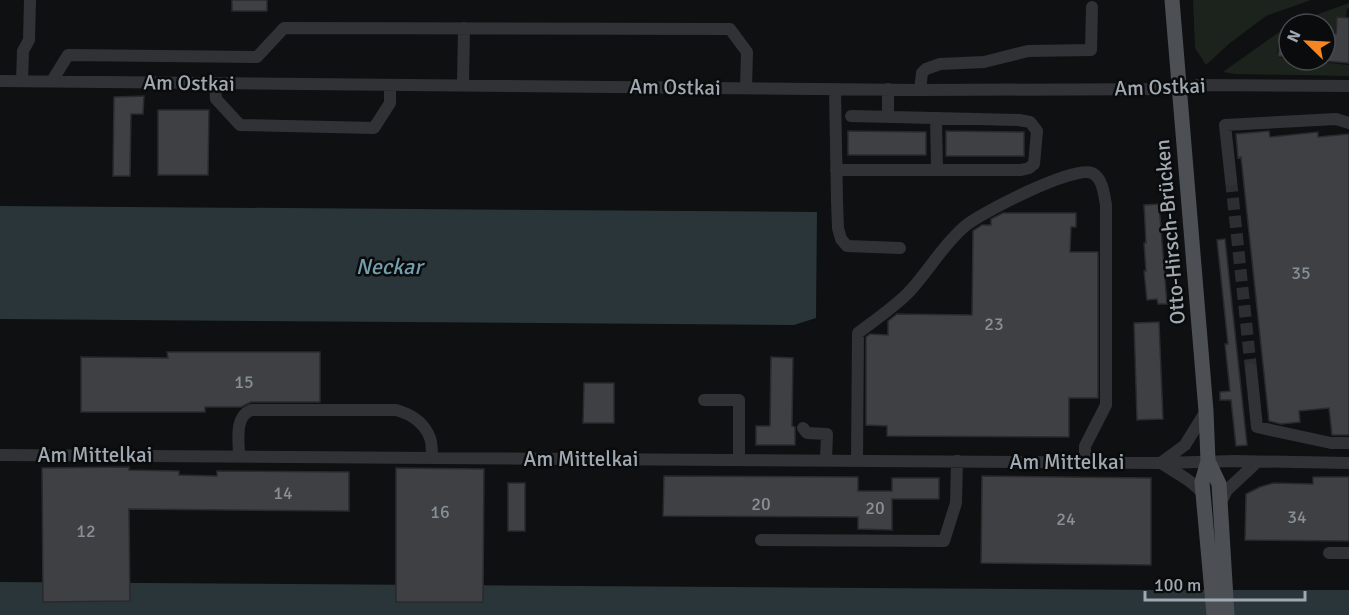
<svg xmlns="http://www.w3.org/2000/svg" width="1349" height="615" font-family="Signika,sans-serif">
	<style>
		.green { fill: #1c231c }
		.water { fill: #293539 }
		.building { fill: #3e4044; stroke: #292a2d; stroke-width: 1.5 }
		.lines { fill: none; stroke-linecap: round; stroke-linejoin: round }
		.minor-tunnel { stroke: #2c2f31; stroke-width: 12; stroke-dasharray: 12 6; stroke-linecap: butt }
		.minor { stroke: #303236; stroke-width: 12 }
		.major { stroke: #4c5055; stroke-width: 15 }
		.labels { text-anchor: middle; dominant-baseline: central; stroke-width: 5; stroke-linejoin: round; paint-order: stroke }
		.number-label { font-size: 18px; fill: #888f96 }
		.street-label { font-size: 21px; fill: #a0a9b2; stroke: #0a0b0c }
		.water-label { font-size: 22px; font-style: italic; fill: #759faf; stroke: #0a0b0c }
	</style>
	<rect width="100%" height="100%" fill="#0f1011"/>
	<!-- green -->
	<path class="green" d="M 1193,0 L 1311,0 L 1266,16 L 1230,43 L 1206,65 L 1195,48 Z
		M 1349,3 L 1349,8 L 1347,9 L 1346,18 L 1337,17 L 1335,33 L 1325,32 L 1325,24 L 1291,24 Z
		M 1289,25 L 1289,33 L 1278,43 L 1277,57 L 1289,59 L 1289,60 L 1301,60 L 1349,65 L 1349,76 L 1236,74 L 1223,72 Z"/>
	<!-- water -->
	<path class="water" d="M 0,206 L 817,212 L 816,318 L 794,325 L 0,319 Z
		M 0,582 L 1163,590 L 1165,586 L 1169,587 L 1172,590 L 1349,590 L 1349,615 L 0,615 Z"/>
	<!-- building -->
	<path class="building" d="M 232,0 L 267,0 L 267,11 L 232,11 Z
		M 1337,17 L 1349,18 L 1349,63 L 1325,61 L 1325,33 L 1336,34 Z
		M 1289,34 L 1289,57 L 1278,56 L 1280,44 Z
		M 144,96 L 143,114 L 131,114 L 130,176 L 113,176 L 114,97 Z
		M 158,110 L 209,110 L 208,175 L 158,175 Z
		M 848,131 L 926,132 L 926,155 L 848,155 Z
		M 946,131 L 1024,132 L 1024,156 L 946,156 Z
		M 1269,131 L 1270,137 L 1318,132 L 1318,137 L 1349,134 L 1349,435 L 1332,435 L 1329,408 L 1299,411 L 1300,422 L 1281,424 L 1269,421 L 1241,157 L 1238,158 L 1236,134 Z
		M 1159,204 L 1167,304 L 1158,304 L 1157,299 L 1147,300 L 1144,271 L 1146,271 L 1144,243 L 1146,243 L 1144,205 Z
		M 1003,213 L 1076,213 L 1076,227 L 1071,227 L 1070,252 L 1098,252 L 1098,398 L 1069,398 L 1069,437 L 887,436 L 887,426 L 866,425 L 866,337 L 870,334 L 888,335 L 888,321 L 897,314 L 972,315 L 973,231 L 982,225 L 991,225 L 991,219 Z
		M 1225,239 L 1247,445 L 1236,446 L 1231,400 L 1220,400 L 1220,392 L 1230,391 L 1225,344 L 1228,344 L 1217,240 Z
		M 1159,322 L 1163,419 L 1137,420 L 1134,323 Z
		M 167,352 L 320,352 L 320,402 L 251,402 L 241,407 L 205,407 L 205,412 L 81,412 L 81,357 L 168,358 Z
		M 771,357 L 793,358 L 792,426 L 795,427 L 795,445 L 756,445 L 756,426 L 770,426 Z
		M 584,383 L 614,383 L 614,423 L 583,423 Z
		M 129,467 L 129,470 L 179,471 L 179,475 L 217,476 L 217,471 L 349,472 L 349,511 L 129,509 L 130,601 L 43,602 L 42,468 Z
		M 396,468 L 484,469 L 483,602 L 396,602 Z
		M 664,476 L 858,477 L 858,491 L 892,491 L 892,478 L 939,478 L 939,499 L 892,499 L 892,530 L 858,529 L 858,517 L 663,516 Z
		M 982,476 L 1151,478 L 1151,565 L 981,563 Z
		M 1313,477 L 1349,477 L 1349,541 L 1245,540 L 1246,494 L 1260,487 L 1274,483 L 1313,484 Z
		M 508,483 L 525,483 L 525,531 L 508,531 Z"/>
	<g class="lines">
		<!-- minor-tunnel -->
		<path class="minor-tunnel" d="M 1231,180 L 1251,369"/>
		<!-- minor -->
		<path class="minor" d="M 0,81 L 920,90 L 1179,89 L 1198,85 L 1349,86
			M 22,81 L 23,51 L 29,40 L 30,0
			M 52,81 L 68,55 L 257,57 L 284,28 L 730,29 L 747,52 L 746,88
			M 215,83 L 216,99 L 240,125 L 374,128 L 390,103 L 390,85
			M 463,85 L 464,28
			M 835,89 L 837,201 L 838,228 L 841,239 L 847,246 L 900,248
			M 920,90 L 922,73 L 926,69 L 940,64 L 984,62 L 1028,51 L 1091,50 L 1092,7
			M 888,117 L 888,89
			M 936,118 L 937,170
			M 836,170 L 1021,170 L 1029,168 L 1034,164 L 1037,131 L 1030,122 L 1019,120 L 851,116
			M 1231,180 L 1225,125 L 1336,119 L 1349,123
			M 1251,369 L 1257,427 L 1331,443 L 1349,443
			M 704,400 L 739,400 L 739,460
			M 803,428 L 807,433 L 827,434 L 826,460
			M 0,455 L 1161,463 L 1235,461 L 1349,463
			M 239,456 C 239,441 234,417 251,410 L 396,410 C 411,414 424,422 430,438 C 432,443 432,451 432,458
			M 857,461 L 858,333 C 875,320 893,308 908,293 C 928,272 942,246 964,227 C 980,213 1074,165 1092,173 C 1103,178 1104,195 1106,205 L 1106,405 L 1085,446 L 1085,462
			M 1162,462 L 1185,445 L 1206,411
			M 1161,463 C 1176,473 1192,480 1203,494
			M 1220,504 L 1227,490 L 1257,462
			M 761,540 L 944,541 L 956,503 L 957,461
			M 1329,553 L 1349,553"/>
		<!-- major -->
		<path class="major" d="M 1172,0 L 1206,411 L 1208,461 L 1202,482 L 1214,615
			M 1208,461 L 1219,484 L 1227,615"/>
	</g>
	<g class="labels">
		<!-- number labels -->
		<g class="number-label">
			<text x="1301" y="273">35</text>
			<text x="994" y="324">23</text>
			<text x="244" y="382">15</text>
			<text x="283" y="493">14</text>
			<text x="761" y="504">20</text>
			<text x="875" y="508">20</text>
			<text x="440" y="512">16</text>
			<text x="1297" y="517">34</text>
			<text x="1066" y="519">24</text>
			<text x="86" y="531">12</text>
		</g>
		<!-- street labels -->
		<g class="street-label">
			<text transform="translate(189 83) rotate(1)">Am Ostkai</text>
			<text transform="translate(675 87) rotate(1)">Am Ostkai</text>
			<text transform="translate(1160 87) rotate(-2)">Am Ostkai</text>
			<text transform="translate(1170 232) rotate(-95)">Otto-Hirsch-Brücken</text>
			<text x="95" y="455">Am Mittelkai</text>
			<text x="581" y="459">Am Mittelkai</text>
			<text x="1067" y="462">Am Mittelkai</text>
		</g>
		<!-- water labels -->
		<g class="water-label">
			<text x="389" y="266">Neckar</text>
		</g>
	</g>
	<!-- north arrow -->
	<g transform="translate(1307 42) rotate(294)"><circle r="28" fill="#0a0b0c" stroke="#464a4e" stroke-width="1.5"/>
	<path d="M0-4.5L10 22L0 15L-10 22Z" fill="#f58623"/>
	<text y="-9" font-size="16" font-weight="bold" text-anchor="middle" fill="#a0a9b2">N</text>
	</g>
	<!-- scale -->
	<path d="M1145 591v9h160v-9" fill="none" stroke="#a0a9b2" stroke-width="3"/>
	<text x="1154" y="591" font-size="18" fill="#a0a9b2" stroke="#0a0b0c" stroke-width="4.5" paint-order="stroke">100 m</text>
</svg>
